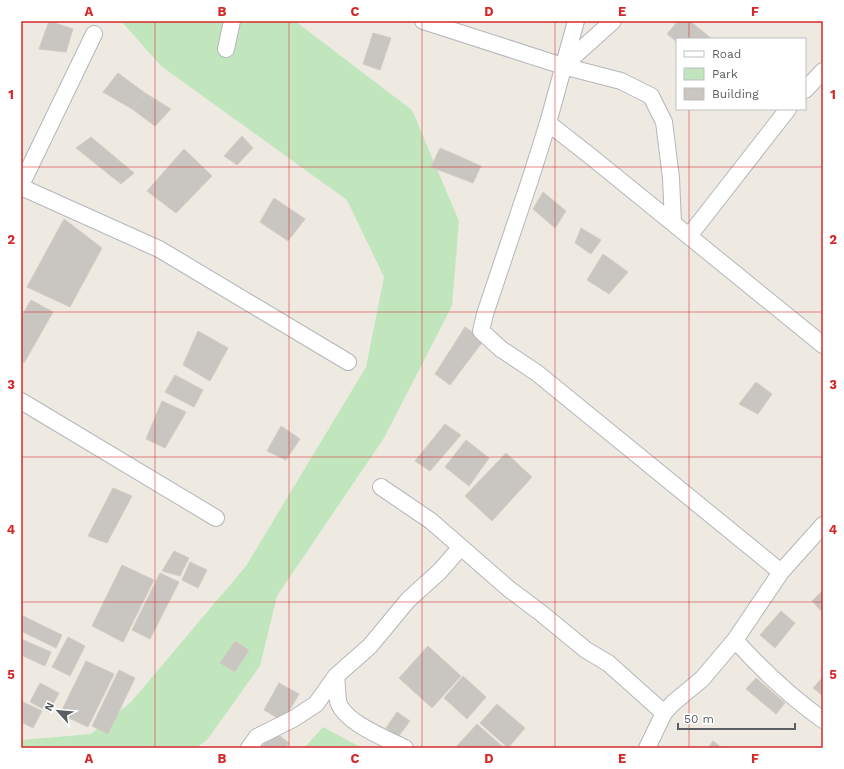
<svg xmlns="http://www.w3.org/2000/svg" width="844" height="769" font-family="'Work Sans',sans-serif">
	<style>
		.green { fill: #c1e6be }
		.building { fill: #c9c5c0; stroke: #d3ccc1 }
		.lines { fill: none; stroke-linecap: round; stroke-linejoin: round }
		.minor-casing { stroke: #b3b6ba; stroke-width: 18 }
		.minor { stroke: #fff; stroke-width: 16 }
		.grid { fill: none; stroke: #d62828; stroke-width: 1; stroke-opacity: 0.55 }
		.neatline { fill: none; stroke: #d62828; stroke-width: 1.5 }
		.grid-label { font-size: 13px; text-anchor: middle; font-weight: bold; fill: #d62828 }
	</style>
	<rect width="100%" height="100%" fill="#eeeae2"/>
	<!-- green -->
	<path class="green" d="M 121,21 L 295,21 L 412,110 L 459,221 L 452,306 L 384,438 L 277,596 L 260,666 L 207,740 L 196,748 L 21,748 L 21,740 L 91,734 L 131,702 L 246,566 L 366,367 L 384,277 L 347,200 L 161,66 Z
		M 323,727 L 362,748 L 304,748 Z"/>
	<!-- building -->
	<path class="building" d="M 49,21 L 73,29 L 66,52 L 39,49 Z
		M 678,21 L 690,21 L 712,39 L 677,39 L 677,42 L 667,34 Z
		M 373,33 L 391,38 L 380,70 L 363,64 Z
		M 118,73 L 145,93 L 132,109 L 103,92 Z
		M 145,93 L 171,109 L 155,126 L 132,109 Z
		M 242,136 L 253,148 L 237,165 L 224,156 Z
		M 91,137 L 134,173 L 121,184 L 76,148 Z
		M 440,148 L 481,166 L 473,183 L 431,167 Z
		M 184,149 L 212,176 L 176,213 L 147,191 Z
		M 543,192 L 566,211 L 555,228 L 533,209 Z
		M 274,198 L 305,219 L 288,241 L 260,222 Z
		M 64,219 L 102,248 L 70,307 L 27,287 Z
		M 581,228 L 601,240 L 591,254 L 575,243 Z
		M 603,254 L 628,272 L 609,294 L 587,280 Z
		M 31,300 L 53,312 L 24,363 L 21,361 L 21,317 Z
		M 465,327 L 484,340 L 450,385 L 435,374 Z
		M 198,331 L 228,348 L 210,381 L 183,365 Z
		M 175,375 L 203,390 L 194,407 L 165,392 Z
		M 756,382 L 772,394 L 758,414 L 739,404 Z
		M 162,401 L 186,412 L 165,448 L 146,439 Z
		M 445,424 L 461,435 L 430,471 L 415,461 Z
		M 281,426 L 300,439 L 286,460 L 267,451 Z
		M 466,440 L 489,458 L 469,486 L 445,467 Z
		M 506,453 L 532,477 L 492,521 L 465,496 Z
		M 113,488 L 132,496 L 107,543 L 88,536 Z
		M 174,551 L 189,558 L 180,576 L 162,571 Z
		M 190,562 L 207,570 L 198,588 L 182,580 Z
		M 122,565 L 154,580 L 123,642 L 92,626 Z
		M 160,573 L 179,582 L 150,639 L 132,630 Z
		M 823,590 L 823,613 L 812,601 Z
		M 781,611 L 795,623 L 775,648 L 760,635 Z
		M 21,615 L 62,635 L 56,648 L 21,631 Z
		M 68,637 L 85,646 L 70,676 L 52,667 Z
		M 21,639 L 51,652 L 45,666 L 21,655 Z
		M 235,641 L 249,650 L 235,672 L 220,663 Z
		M 428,646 L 461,676 L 432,708 L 399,678 Z
		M 86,661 L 114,674 L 88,727 L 60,714 Z
		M 119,670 L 135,678 L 108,734 L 92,726 Z
		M 463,676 L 486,697 L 467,719 L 444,698 Z
		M 823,677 L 823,696 L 813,688 Z
		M 756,678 L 785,703 L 776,714 L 746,689 Z
		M 40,683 L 59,693 L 49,712 L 30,702 Z
		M 279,683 L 299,694 L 283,721 L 264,710 Z
		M 21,701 L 42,711 L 33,728 L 21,722 Z
		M 497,704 L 525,728 L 508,748 L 480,723 Z
		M 397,712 L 410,721 L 398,737 L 386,728 Z
		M 477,724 L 504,748 L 455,748 Z
		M 273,731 L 289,743 L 285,748 L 261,748 Z
		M 713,741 L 722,748 L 708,748 Z"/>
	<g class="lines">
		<!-- minor casing -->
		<g class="minor-casing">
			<path id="minor" d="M 423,21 L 563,66 L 621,81 L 651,96 L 664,122 L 671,178 L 673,223
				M 576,21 L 548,123 L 531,177 L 485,314 L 481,331 L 501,349 L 537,373 L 781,572
				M 226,49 L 232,21
				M 563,66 L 613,21
				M 805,90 L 823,71
				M 548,123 L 589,155 L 823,345
				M 21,185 L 94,34
				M 21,187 L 159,249 L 348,362
				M 689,236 L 788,109
				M 21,401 L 216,518
				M 381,487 L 431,521 L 509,589 L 541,613 L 586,650 L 608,663 L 664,713
				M 735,640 C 762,670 791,697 823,720
				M 336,676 C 337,684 337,693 338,701 C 343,722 387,739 405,748
				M 249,748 L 257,737 L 293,719 L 316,704 L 336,676 L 370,646 L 408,600 L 440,571 L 461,547
				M 647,748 L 664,713 L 673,703 L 702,679 L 735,640 L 781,572 L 823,525"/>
		</g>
		<!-- minor -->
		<use href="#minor" class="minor"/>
	</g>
	<!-- grid -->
	<path class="grid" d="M 155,21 L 155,748M 289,21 L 289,748M 422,21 L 422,748M 555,21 L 555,748M 689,21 L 689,39M 689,109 L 689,748M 21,167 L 823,167M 21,312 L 823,312M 21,457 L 823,457M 21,602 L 823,602"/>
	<!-- border -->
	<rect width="844" height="769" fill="none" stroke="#ffffff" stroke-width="44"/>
	<!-- legend -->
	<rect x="676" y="38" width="130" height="72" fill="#ffffff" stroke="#bdbfc1"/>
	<rect x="684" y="51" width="20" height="6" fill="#ffffff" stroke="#bdbfc1"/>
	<text x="712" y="58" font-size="12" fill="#5b5f63">Road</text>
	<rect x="684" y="68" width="20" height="12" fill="#c1e6be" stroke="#bdbfc1"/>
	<text x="712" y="78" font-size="12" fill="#5b5f63">Park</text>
	<rect x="684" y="88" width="20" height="12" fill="#c9c5c0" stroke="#bdbfc1"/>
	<text x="712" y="98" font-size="12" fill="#5b5f63">Building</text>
	<!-- north arrow -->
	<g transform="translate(58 711) rotate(297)" stroke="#ffffff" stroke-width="3" paint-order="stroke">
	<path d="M0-3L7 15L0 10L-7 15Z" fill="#5b5f63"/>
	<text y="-6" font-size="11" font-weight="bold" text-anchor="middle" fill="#5b5f63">N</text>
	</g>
	<!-- scale -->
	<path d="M678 723v6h117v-6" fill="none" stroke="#5b5f63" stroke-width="2"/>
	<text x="684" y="723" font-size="12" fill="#5b5f63" stroke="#ffffff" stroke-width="3" paint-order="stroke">50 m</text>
	<rect x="22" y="22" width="800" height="725" class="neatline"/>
	<g class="grid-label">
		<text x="89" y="16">A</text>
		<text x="222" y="16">B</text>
		<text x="355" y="16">C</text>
		<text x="489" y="16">D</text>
		<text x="622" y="16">E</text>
		<text x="755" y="16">F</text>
		<text x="11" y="99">1</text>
		<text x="833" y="99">1</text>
		<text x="11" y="244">2</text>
		<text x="833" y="244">2</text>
		<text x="11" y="389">3</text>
		<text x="833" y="389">3</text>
		<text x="11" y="534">4</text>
		<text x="833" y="534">4</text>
		<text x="11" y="679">5</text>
		<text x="833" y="679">5</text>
		<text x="89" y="763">A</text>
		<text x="222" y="763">B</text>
		<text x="355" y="763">C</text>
		<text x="489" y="763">D</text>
		<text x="622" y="763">E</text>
		<text x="755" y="763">F</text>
	</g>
</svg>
